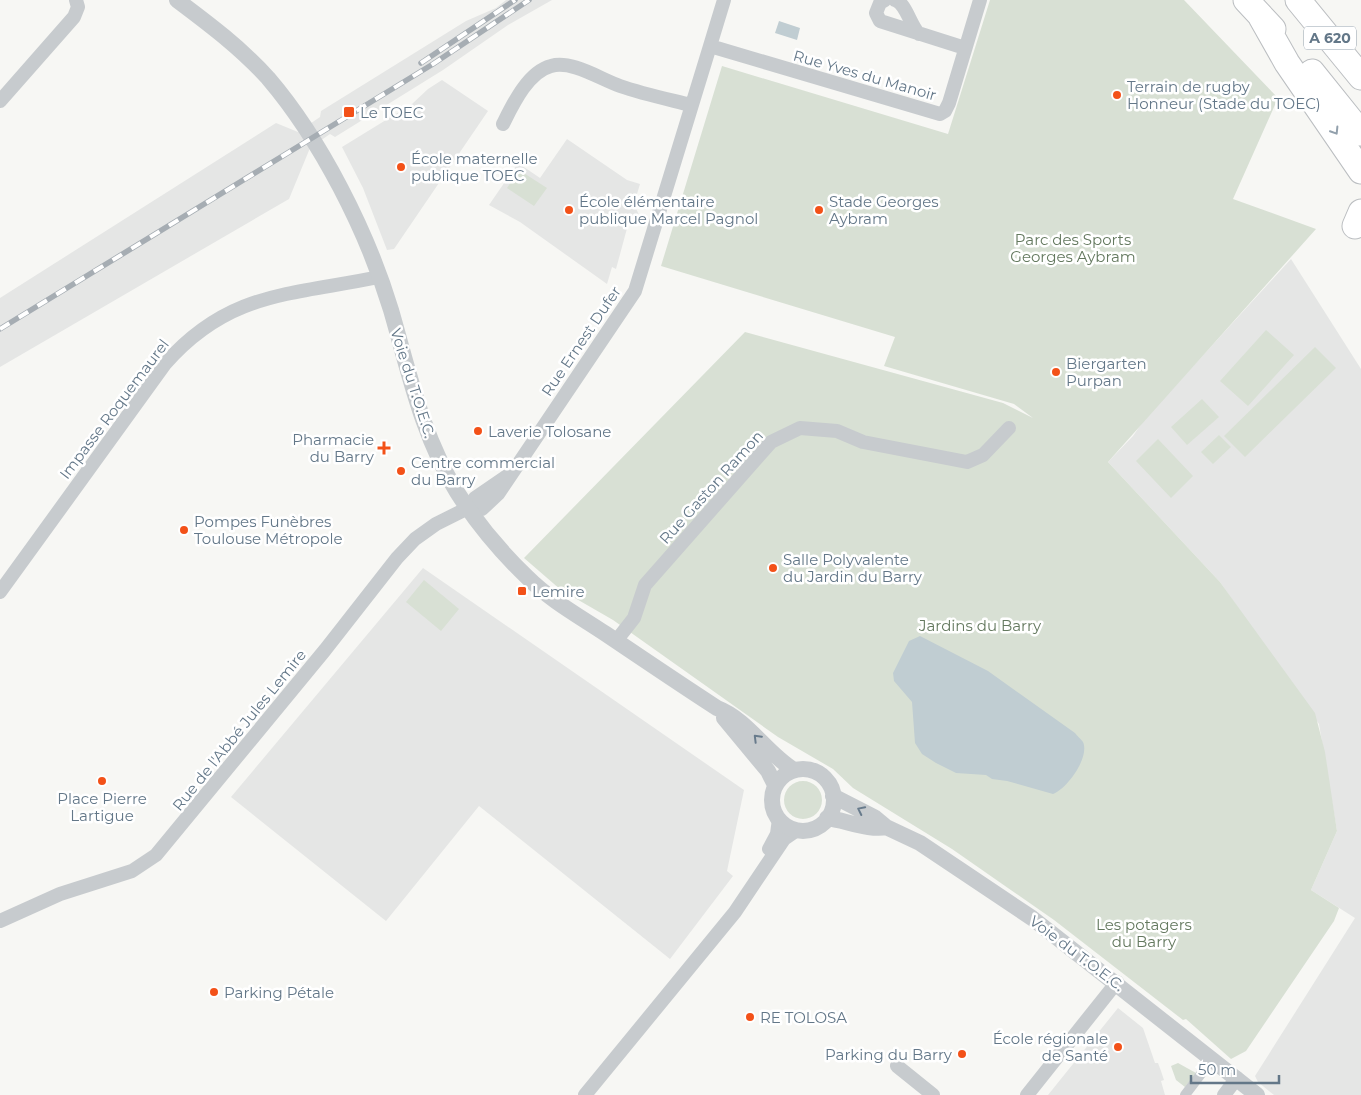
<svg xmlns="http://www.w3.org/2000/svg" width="1361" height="1095" font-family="Montserrat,sans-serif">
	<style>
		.built { fill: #e5e6e5 }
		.green { fill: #d8e0d4 }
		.water { fill: #c0cdd2 }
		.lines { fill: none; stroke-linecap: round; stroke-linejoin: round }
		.motorway-casing { stroke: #bbbec1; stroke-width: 27 }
		.pedestrian { stroke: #c7cbce; stroke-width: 10 }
		.minor { stroke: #c7cbce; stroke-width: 14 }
		.tertiary { stroke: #c7cbce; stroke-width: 16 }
		.motorway { stroke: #fff; stroke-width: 25 }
		.rail-casing { stroke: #a6adb3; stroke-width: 5.5 }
		.rail { stroke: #fff; stroke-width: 4; stroke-dasharray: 11; stroke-linecap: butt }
		.oneway { stroke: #92a0ac }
		.oneway2 { stroke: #687b8c }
		.poi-dot { fill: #f35118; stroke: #fff; stroke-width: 2 }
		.labels { text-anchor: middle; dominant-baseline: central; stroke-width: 5; stroke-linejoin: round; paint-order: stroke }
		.shield { fill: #fff; stroke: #92a0ac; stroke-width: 1 }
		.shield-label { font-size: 14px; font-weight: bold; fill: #637788 }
		.street-label { font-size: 15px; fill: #637788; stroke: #fff }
		.poi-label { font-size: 15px; fill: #637788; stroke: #fff; text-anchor: start }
		.park-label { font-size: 15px; fill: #64795f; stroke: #fff }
	</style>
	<rect width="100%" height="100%" fill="#f7f7f4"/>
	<!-- built -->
	<path class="built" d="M 506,0 L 552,0 L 508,25 L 443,70 L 335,137 L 330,134 L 310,148 L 289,199 L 0,367 L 0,298 L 276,123 L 298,132 L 320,117 L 321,111 L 466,21 L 496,8 Z
		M 442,80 L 488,111 L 394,249 L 387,250 L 363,188 L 342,147 L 412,104 L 428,89 Z
		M 567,139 L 627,180 L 640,184 L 634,204 L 639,215 L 629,221 L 616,269 L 612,267 L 607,284 L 520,222 L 489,205 L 518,163 L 540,178 Z
		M 1291,259 L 1361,369 L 1361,1095 L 1274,1095 L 1258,1082 L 1255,1076 L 1355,918 L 1311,890 L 1337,831 L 1319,724 L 1220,582 L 1108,462 L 1133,436 L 1144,420 Z
		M 423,568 L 744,790 L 727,871 L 733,876 L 670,959 L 479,806 L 386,921 L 231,797 Z
		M 1118,1008 L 1143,1028 L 1155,1063 L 1158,1063 L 1161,1071 L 1164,1080 L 1161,1081 L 1165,1095 L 1048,1095 Z"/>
	<!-- green -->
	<path class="green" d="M 990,0 L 1184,0 L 1278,98 L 1233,199 L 1316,229 L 1108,462 L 1220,582 L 1315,713 L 1325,752 L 1337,831 L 1311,890 L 1339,908 L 1334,921 L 1246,1051 L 1231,1059 L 1186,1019 L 1183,1020 L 1054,920 L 952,849 L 853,788 L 833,769 L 778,737 L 613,620 L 561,590 L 524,558 L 745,332 L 1003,403 L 1033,418 L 1014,404 L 884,366 L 895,337 L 661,266 L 722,66 L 948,134 Z
		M 519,170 L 547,188 L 534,206 L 507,188 Z
		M 1266,330 L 1294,355 L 1248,406 L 1220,381 Z
		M 1315,347 L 1336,368 L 1245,457 L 1224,436 Z
		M 1202,399 L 1219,417 L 1187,445 L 1171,427 Z
		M 1219,435 L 1231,447 L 1213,464 L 1201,452 Z
		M 1158,439 L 1193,476 L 1171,498 L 1136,461 Z
		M 424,580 L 459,609 L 441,631 L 406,602 Z
		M784 800a19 19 0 1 1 38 0a19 19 0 1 1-38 0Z
		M 1178,1063 L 1196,1073 L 1185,1087 L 1176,1080 L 1171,1066 Z"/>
	<!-- water -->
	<path class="water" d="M 779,21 L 800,28 L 797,40 L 775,33 Z
		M 920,636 L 988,671 L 1075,733 C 1077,736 1081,739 1083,742 C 1090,757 1067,789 1053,794 L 1007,781 L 992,779 L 986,775 L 956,773 L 936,763 L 922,754 L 915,743 L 912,702 L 894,681 L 893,673 L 909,641 Z"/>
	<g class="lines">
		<!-- motorway casing -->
		<g class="motorway-casing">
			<path id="motorway" d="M 1246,0 L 1273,29
				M 1298,0 L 1361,77
				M 1261,17 L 1287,63 L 1361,171
				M 1312,72 L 1361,133
				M 1355,226 L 1361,212"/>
		</g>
		<!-- pedestrian -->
		<path class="pedestrian" d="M 1185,1095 L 1201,1074"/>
		<!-- minor -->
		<path class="minor" d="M 724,0 L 710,46 L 940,114 L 945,111 L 949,103 L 980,0
			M 885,0 L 880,3 L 876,13 L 880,21 L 965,48
			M 895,0 C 906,3 910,25 919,34
			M 0,101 L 74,17 L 78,7 L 76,0
			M 503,124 C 513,104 528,72 551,66 C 572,60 600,79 620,86 C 643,94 667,99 691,105
			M 468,508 L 482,509 L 498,494 L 635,291 L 710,46
			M 0,592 L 165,364 C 229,291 292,295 379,277
			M 616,641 L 634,618 L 645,585 L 771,442 L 800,428 L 837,431 L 863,442 L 967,462 L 983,455 L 1009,428
			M 769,849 L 777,834 L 779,819
			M 0,921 L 60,894 L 132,871 L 156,855 L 325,650 L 397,558 L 415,539 L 436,524 L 468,508 L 475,498 L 510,474
			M 897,1066 L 933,1095
			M 585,1095 L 735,912 L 784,839 L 797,830
			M 1027,1095 L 1117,982
			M 1224,1095 L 1237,1078"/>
		<!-- tertiary -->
		<path class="tertiary" d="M 177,0 C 209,24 241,48 268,78 C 321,140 367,231 391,310 C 409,372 422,436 457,492 C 476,522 501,552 527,577 C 550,600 579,616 606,634 C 643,659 680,684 717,708 C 748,720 766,753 794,770
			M 724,718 L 768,771 L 775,785
			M772 800a31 31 0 1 1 62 0a31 31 0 1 1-62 0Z
			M 833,796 L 874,817 L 886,827 L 920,843 L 1032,918 L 1257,1095
			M 827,818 C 844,820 871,831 886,827"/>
		<!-- motorway -->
		<use href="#motorway" class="motorway"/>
		<!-- rail casing -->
		<g class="rail-casing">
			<path id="rail" d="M 421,63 L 515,0
				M 0,329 L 433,64 L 529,0"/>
		</g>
		<!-- rail -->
		<use href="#rail" class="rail"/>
	</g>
	<!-- one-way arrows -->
	<defs><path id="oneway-chevron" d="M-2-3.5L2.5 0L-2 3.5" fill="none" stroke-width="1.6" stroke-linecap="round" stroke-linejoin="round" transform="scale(1.25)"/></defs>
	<use class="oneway" href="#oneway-chevron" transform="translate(1335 131) rotate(58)"/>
	<g class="oneway2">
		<use href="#oneway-chevron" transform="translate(757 738) rotate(-135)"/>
		<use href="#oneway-chevron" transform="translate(861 810) rotate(-154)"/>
	</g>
	<!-- markers -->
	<g class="poi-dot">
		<circle cx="1117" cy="95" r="5"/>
		<rect x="343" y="106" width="12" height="12" rx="2.5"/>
		<circle cx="401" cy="167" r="5"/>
		<circle cx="569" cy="210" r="5"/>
		<circle cx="819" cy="210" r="5"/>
		<circle cx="1056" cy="372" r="5"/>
		<circle cx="478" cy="431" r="5"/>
		<path d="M381.5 440.5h5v5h5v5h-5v5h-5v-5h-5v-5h5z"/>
		<circle cx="401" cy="471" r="5"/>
		<circle cx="184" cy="530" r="5"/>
		<circle cx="773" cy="568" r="5"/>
		<rect x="517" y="586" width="10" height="10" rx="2.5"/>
		<circle cx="102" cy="781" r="5"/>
		<circle cx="214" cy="992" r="5"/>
		<circle cx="750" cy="1017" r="5"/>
		<circle cx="1118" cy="1047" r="5"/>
		<circle cx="962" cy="1054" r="5"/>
	</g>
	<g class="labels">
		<!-- shield labels -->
		<rect class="shield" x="1304" y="26.5" width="52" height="23" rx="4"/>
		<g class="shield-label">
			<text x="1330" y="38">A 620</text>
		</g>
		<!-- street labels -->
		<g class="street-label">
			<text transform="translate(865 75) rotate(16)">Rue Yves du Manoir</text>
			<text transform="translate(581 341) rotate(-56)">Rue Ernest Dufer</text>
			<text transform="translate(413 383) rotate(72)">Voie du T.O.E.C.</text>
			<text transform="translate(114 409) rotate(-53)">Impasse Roquemaurel</text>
			<text transform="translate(711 487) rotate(-48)">Rue Gaston Ramon</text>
			<text transform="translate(239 730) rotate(-51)">Rue de l'Abbé Jules Lemire</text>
			<text transform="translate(1077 953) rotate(37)">Voie du T.O.E.C.</text>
		</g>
		<!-- poi labels -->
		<g class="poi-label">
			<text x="1127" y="86">Terrain de rugby<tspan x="1127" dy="17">Honneur (Stade du TOEC)</tspan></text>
			<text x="360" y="112">Le TOEC</text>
			<text x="411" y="158">École maternelle<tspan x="411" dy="17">publique TOEC</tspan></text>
			<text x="579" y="201">École élémentaire<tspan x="579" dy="17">publique Marcel Pagnol</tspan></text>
			<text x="829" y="201">Stade Georges<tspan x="829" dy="17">Aybram</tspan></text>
			<text x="1066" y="363">Biergarten<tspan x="1066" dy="17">Purpan</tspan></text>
			<text x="488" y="431">Laverie Tolosane</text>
			<text x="374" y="439" text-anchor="end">Pharmacie<tspan x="374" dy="17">du Barry</tspan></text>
			<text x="411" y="462">Centre commercial<tspan x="411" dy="17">du Barry</tspan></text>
			<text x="194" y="521">Pompes Funèbres<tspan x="194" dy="17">Toulouse Métropole</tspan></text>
			<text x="783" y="559">Salle Polyvalente<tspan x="783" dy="17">du Jardin du Barry</tspan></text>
			<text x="532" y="591">Lemire</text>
			<text x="102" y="798" text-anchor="middle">Place Pierre<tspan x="102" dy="17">Lartigue</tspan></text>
			<text x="224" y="992">Parking Pétale</text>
			<text x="760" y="1017">RE TOLOSA</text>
			<text x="1108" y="1038" text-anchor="end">École régionale<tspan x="1108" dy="17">de Santé</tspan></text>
			<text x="952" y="1054" text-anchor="end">Parking du Barry</text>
		</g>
		<!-- park labels -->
		<g class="park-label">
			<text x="1073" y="239">Parc des Sports<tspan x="1073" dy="17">Georges Aybram</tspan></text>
			<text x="980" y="625">Jardins du Barry</text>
			<text x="1144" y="924">Les potagers<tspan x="1144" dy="17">du Barry</tspan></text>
		</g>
	</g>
	<!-- scale -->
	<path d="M1191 1075v8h88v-8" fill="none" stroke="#637788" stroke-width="2.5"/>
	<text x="1198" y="1075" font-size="15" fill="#637788" stroke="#ffffff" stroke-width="4" paint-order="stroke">50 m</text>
</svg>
